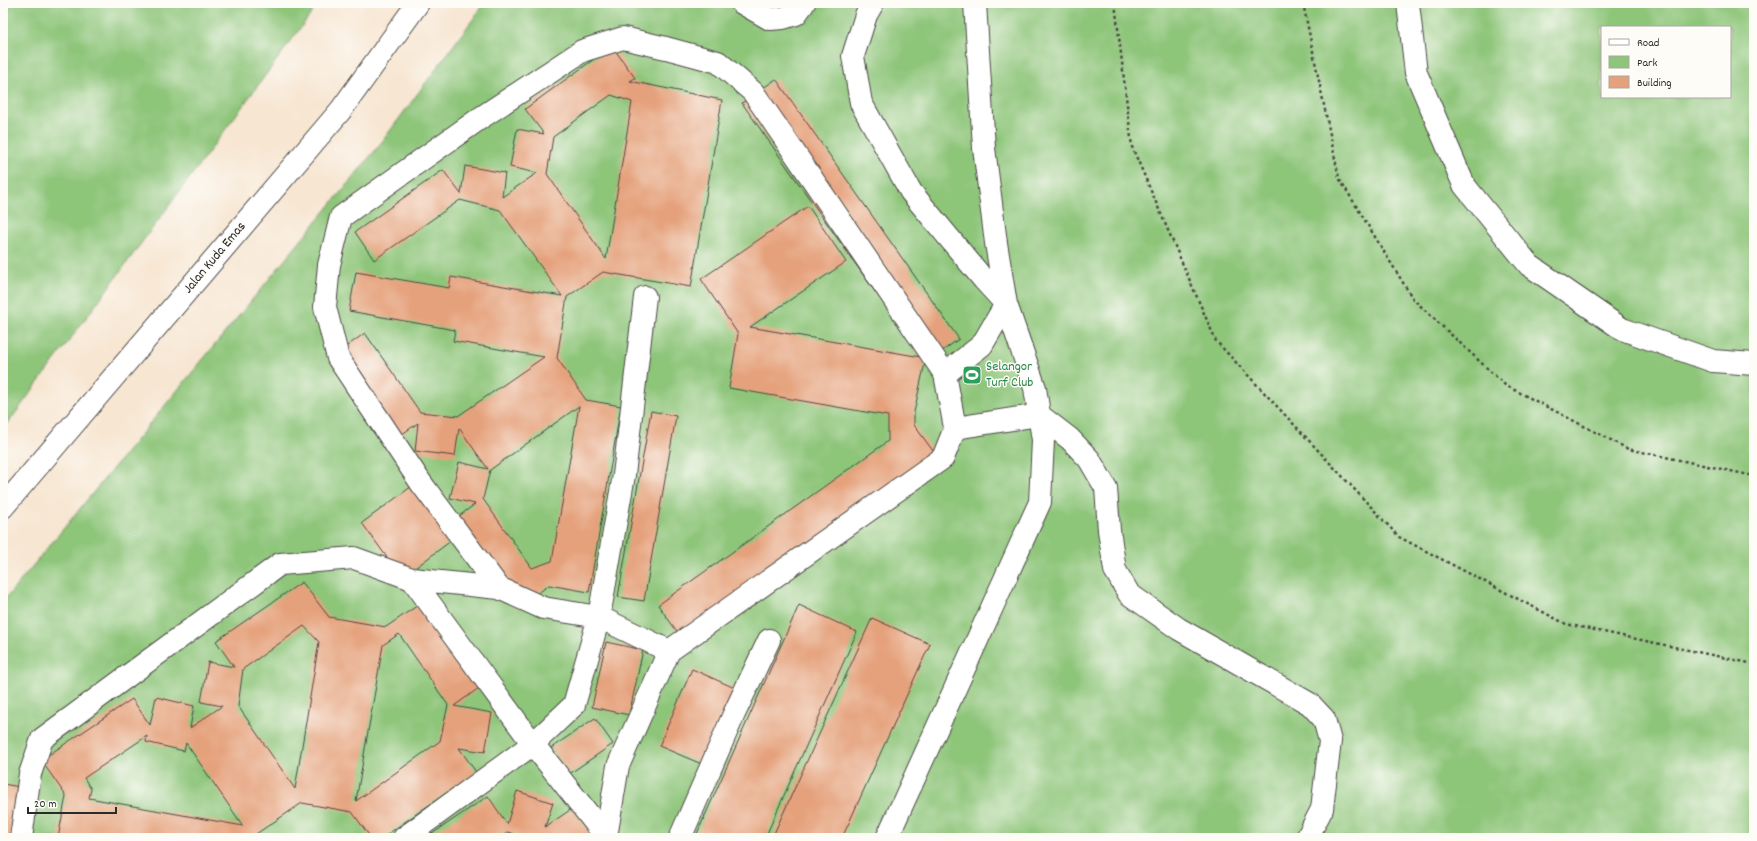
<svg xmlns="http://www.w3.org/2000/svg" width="1757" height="841" font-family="Dekko,sans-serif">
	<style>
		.green { fill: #8dc579; stroke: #5c7852; fill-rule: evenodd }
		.building { fill: #e5a17c; fill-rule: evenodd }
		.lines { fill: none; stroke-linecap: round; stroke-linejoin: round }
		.minor-casing { stroke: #4a4744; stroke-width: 24 }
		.path { stroke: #4a4744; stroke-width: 2.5; stroke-dasharray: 3 3; stroke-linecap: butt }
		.minor { stroke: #fff; stroke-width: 22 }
		.labels { text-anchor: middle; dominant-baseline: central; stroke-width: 3; stroke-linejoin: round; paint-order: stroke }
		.street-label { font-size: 14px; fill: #2b2b2b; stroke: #fdfcf7 }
		.leisure-label { font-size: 14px; fill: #27864d; stroke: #fdfcf7; text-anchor: start }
	</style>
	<rect width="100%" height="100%" fill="#fdfcf7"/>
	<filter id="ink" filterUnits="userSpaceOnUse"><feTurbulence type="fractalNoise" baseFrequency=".025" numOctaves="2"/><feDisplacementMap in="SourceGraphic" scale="8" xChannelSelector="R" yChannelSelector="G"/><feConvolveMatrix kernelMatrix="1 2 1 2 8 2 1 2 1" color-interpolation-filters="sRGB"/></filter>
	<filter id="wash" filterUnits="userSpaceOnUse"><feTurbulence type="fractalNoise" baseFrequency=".012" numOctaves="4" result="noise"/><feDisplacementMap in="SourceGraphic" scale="16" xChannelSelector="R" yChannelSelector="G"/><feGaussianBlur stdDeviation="0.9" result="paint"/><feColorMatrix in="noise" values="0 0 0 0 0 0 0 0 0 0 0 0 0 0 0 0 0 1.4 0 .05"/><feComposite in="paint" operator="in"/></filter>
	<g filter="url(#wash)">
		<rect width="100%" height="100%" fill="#f7e6d2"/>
		<!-- green -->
		<path class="green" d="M 9,3 L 319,3 L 3,430 L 3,25 L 9,11 Z
			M 485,3 L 1754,3 L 1754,838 L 3,838 L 3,602 L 378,147 ZM 1602,27 L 1730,27 L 1730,97 L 1602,97 Z"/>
		<g id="blocks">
			<!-- building -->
			<path class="building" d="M 612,46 L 635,78 L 630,81 L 722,100 L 691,287 L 603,272 L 567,297 L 557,358 L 586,400 L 621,406 L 589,592 L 549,585 L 517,609 L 454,520 L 475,504 L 450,498 L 459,462 L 488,469 L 459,428 L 455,456 L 415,451 L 418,423 L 395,439 L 336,354 L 365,333 L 420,412 L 458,416 L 544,357 L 453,341 L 455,330 L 349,311 L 356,272 L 449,288 L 451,277 L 562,296 L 500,210 L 460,200 L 374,260 L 355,232 L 443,170 L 461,194 L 465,166 L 505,173 L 502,197 L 537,173 L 510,167 L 517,129 L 544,134 L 525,109 ZM 611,95 L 632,102 L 606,259 L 547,174 L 553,137 ZM 579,406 L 552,561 L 532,568 L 483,499 L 490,470 Z
				M 776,79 L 959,339 L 925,363 L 914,412 L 914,425 L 939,459 L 684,641 L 658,605 L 888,441 L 888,416 L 729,388 L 738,334 L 701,279 L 808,206 L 846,262 L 750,327 L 921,357 L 742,103 Z
				M 651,411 L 676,416 L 644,601 L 618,597 Z
				M 412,486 L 452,540 L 402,578 L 362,523 Z
				M 302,582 L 329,617 L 386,627 L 427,599 L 486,683 L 454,706 L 492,713 L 485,752 L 459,748 L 476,772 L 382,838 L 371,838 L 352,812 L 302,803 L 253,836 L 253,838 L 58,838 L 66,796 L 41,760 L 132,699 L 150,725 L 156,697 L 194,706 L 190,728 L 222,706 L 201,702 L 208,662 L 234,667 L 216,641 ZM 304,626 L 319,642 L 295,789 L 238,706 L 243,669 ZM 399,634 L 448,705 L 440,741 L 356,801 L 383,645 ZM 147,736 L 146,742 L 184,751 L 186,743 L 243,826 L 89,798 L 91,789 L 84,778 Z
				M 799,605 L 857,632 L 765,838 L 695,838 Z
				M 872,618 L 930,644 L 842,838 L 772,838 Z
				M 606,642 L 643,650 L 629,715 L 592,707 Z
				M 692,669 L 737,689 L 704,765 L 659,746 Z
				M 595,718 L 613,744 L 569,774 L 551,748 Z
				M 3,784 L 26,788 L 17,838 L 3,838 Z
				M 517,791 L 553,803 L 545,827 L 573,808 L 594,838 L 523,838 L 508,832 L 500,838 L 426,838 L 488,796 L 507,824 Z"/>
		</g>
	</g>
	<g filter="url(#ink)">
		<use href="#blocks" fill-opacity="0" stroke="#4a4744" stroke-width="1"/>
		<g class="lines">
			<!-- minor casing -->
			<g class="minor-casing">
				<path id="minor" d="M 742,3 L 770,19 L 783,18 L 796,14 L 804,3
					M 873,3 L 866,15 L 853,56 L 861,103 L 911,192 L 984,280 L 1006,304 L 982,345 L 945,374
					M 1408,3 L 1416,73 L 1464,185 L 1529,265 L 1622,329 L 1713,361 L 1754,364
					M 955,428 L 1039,415 L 1070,439 L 1089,459 L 1106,488 L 1109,530 L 1115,570 L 1129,594 L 1179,629 L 1310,704 L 1324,719 L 1330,741 L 1322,809 L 1307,838
					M 3,507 L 341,110 L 418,3
					M 412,579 L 499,588 L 543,608 L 599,617 L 669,651
					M 499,588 L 421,483 L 338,358 L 325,307 L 329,265 L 341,217 L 479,119 L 582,51 L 623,38 L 666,48 L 718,62 L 753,92 L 945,374 L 955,428 L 943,458 L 669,651 L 618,766 L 606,837
					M 21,838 L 30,774 L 42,739 L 280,564 L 354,558 L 412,579 L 533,744 L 607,838
					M 404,838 L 533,744 L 574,705 L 599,617 L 624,475 L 645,297
					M 680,838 L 734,714 L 769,640
					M 887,838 L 1040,502 L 1043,440 L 1035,388 L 1006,304 L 996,243 L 984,148 L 975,3"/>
			</g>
			<!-- path -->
			<path class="path" d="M 1115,3 L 1132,147 L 1216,341 L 1399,537 L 1566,624 L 1754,664
				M 1303,3 L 1339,178 L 1413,299 L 1505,385 L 1628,449 L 1754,476"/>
			<!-- minor -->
			<use href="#minor" class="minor"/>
		</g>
	</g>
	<!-- icons -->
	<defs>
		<g id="stadium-square" transform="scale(1)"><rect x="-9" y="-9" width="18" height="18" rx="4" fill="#2e9e5b" stroke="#fdfcf7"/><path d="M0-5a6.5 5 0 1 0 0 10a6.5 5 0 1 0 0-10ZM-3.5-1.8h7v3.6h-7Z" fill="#fff"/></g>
	</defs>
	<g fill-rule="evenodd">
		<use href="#stadium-square" x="972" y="375"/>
	</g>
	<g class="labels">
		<!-- street labels -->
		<g class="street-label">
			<text transform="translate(215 258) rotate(-50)">Jalan Kuda Emas</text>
		</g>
		<!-- leisure labels -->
		<g class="leisure-label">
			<text x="986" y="367">Selangor<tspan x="986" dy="16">Turf Club</tspan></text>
		</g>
	</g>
	<!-- margin -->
	<rect width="1757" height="841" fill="none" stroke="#fdfcf7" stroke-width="16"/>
	<!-- legend -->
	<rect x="1601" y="26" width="130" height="72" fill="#fdfcf7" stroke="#a9a8a5"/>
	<rect x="1609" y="39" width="20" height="6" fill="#ffffff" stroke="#a9a8a5"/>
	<text x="1637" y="46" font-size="12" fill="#2b2b2b">Road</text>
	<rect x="1609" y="56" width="20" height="12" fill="#8dc579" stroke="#a9a8a5"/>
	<text x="1637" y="66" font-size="12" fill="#2b2b2b">Park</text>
	<rect x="1609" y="76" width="20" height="12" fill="#e5a17c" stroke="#a9a8a5"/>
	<text x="1637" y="86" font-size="12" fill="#2b2b2b">Building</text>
	<!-- scale -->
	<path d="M28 807v6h88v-6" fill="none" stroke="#2b2b2b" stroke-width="2"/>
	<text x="34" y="807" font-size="12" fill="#2b2b2b" stroke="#fdfcf7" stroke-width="3" paint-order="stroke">20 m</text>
</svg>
